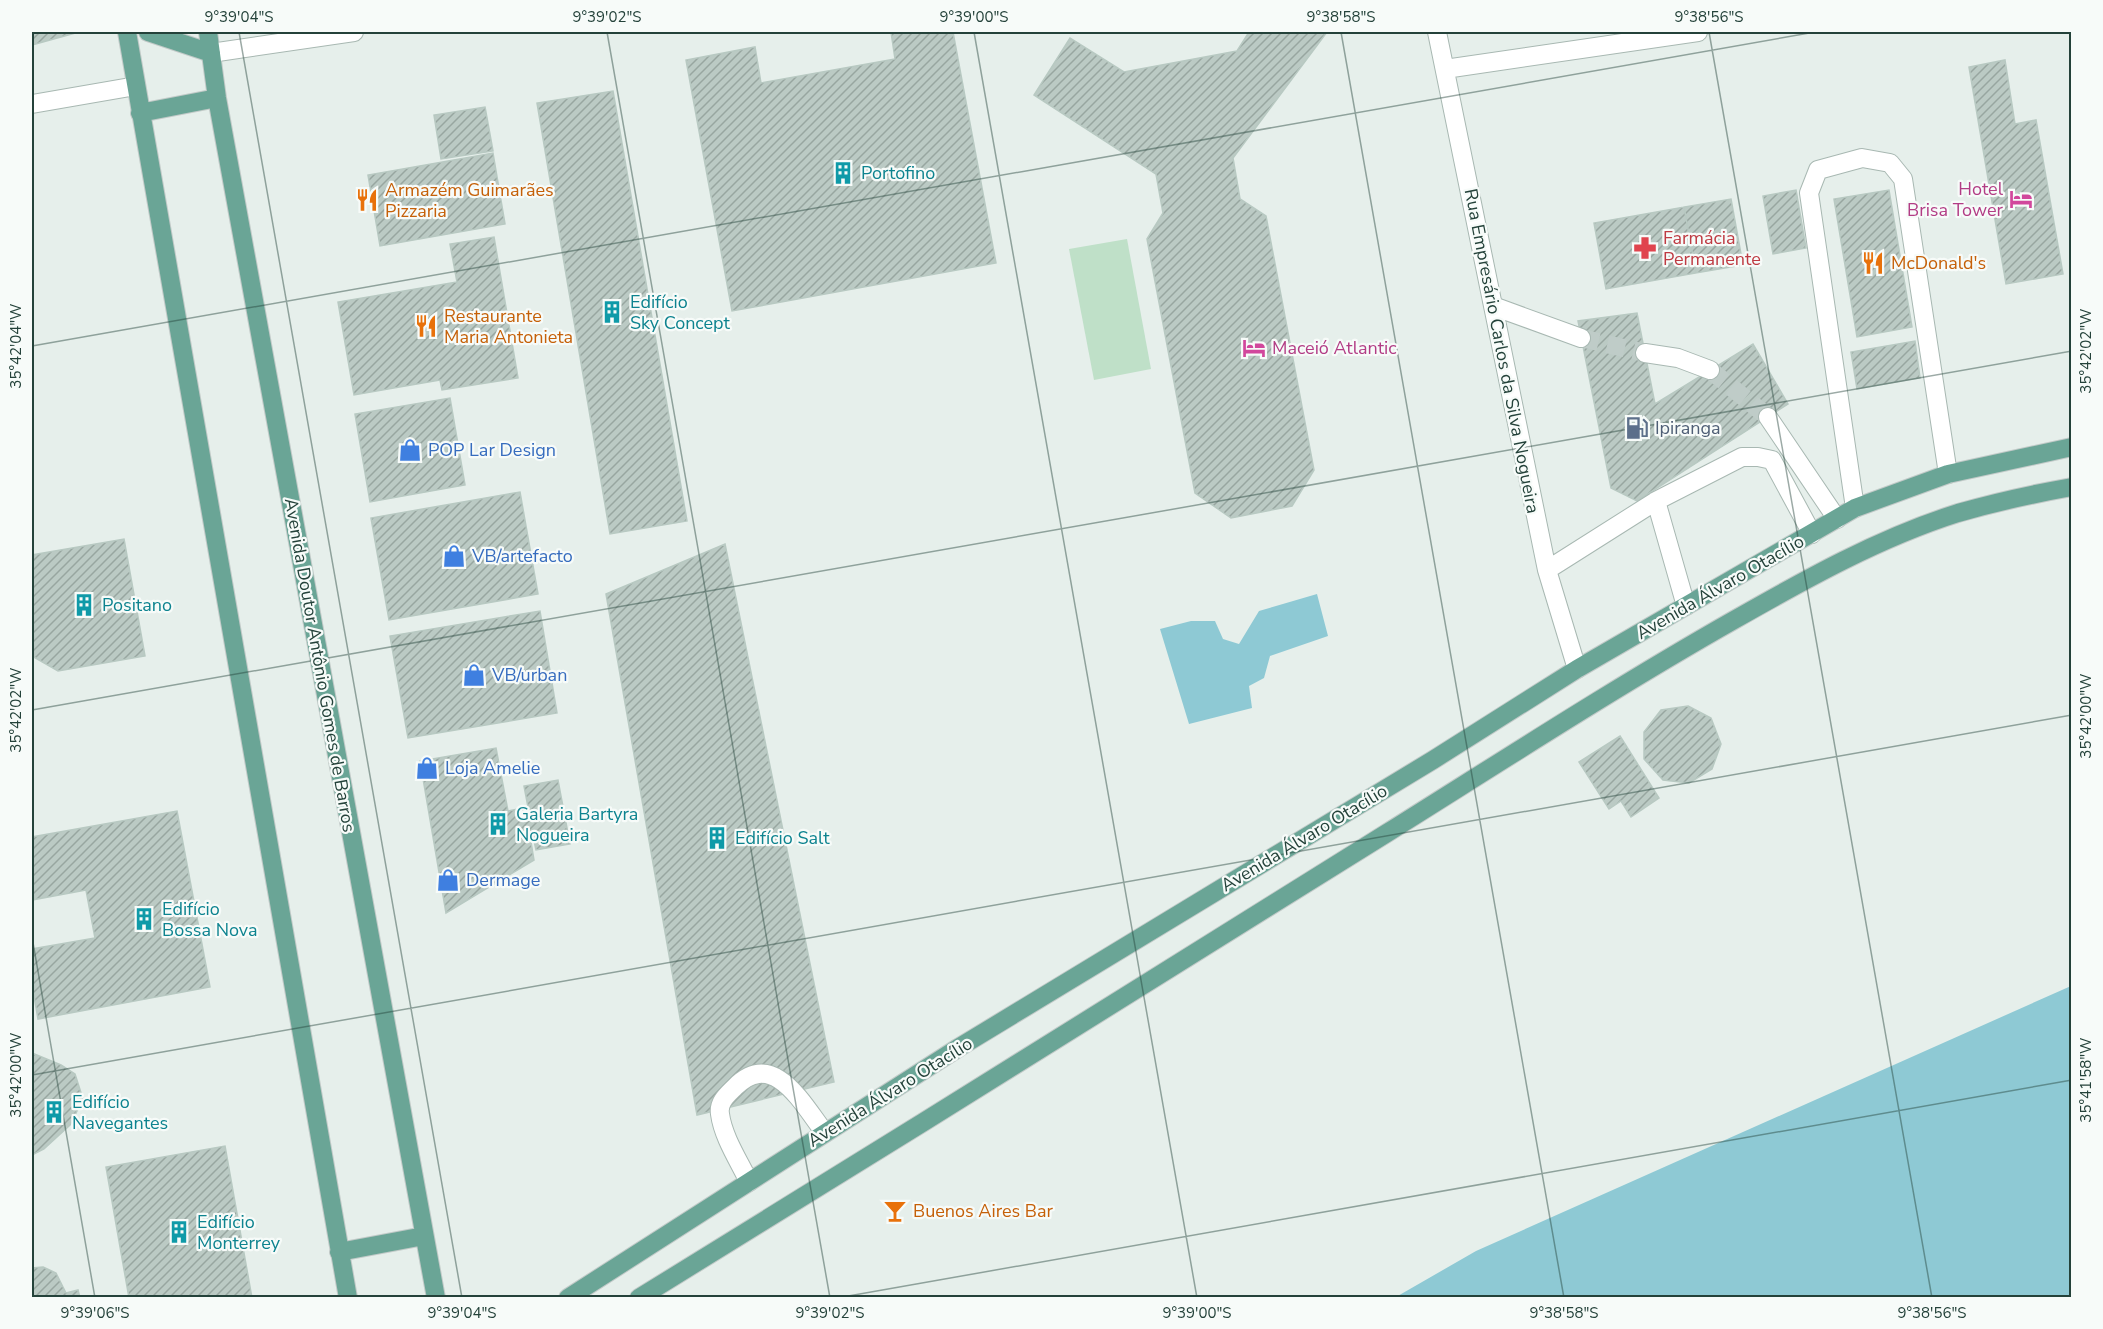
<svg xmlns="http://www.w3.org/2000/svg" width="2103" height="1329" font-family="'Nunito Sans',sans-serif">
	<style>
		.pitch { fill: #bfe0c8 }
		.water { fill: #8ec9d4 }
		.building { fill: url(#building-hatch); stroke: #b8c9c2; stroke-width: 1.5 }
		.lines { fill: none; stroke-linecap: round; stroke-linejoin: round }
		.minor-tunnel { stroke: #bfccc8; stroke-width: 18; stroke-dasharray: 18 9; stroke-linecap: butt }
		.minor-casing { stroke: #a8b8b2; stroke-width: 20 }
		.major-casing { stroke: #c2cac8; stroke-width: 20 }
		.minor { stroke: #fff; stroke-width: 18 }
		.major { stroke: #6aa596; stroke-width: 18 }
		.ticks { fill: none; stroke: #24423a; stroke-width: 1.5; stroke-opacity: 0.45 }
		.labels { text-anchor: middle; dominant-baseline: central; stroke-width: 4.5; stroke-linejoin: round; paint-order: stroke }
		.culture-label { font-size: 18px; fill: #0d838f; stroke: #f7fbf9; text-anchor: start }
		.hotel-label { font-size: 18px; fill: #b23c85; stroke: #f7fbf9; text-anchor: end }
		.food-label { font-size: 18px; fill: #c56008; stroke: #f7fbf9; text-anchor: start }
		.health-label { font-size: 18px; fill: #be3a42; stroke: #f7fbf9; text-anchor: start }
		.street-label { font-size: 18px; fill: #24423a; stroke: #f7fbf9 }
		.service-label { font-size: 18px; fill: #4e5e75; stroke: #f7fbf9; text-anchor: start }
		.shop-label { font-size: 18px; fill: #366cbe; stroke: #f7fbf9; text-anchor: start }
		.neatline { fill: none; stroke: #24423a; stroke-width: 2 }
		.ticks-label { font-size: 15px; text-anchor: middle; fill: #24423a }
	</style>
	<defs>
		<pattern id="building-hatch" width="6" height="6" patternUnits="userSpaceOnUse" patternTransform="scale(1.5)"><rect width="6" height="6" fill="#bbcac4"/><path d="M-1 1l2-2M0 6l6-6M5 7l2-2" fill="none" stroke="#98a6a0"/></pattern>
	</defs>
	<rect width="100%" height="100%" fill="#e6efeb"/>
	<!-- pitch -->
	<path class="pitch" d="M 1127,239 L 1151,369 L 1094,380 L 1069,249 Z"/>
	<!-- water -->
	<path class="water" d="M 1317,594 L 1328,636 L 1270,656 L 1264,678 L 1249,686 L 1252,708 L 1189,724 L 1160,629 L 1191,621 L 1215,621 L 1223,639 L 1239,644 L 1259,611 Z
		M 2071,986 L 2071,1297 L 1396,1297 L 1476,1251 Z"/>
	<!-- building -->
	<path class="building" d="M 32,32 L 79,32 L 32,45 Z
		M 891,32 L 953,32 L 996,263 L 732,311 L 686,60 L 755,47 L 761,83 L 895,59 Z
		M 1249,32 L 1327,32 L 1233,158 L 1240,199 L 1266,216 L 1314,470 L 1292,506 L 1231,518 L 1195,493 L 1147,239 L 1163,213 L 1156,174 L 1034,95 L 1070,38 L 1124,72 L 1237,51 Z
		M 2005,60 L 2015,124 L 2036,120 L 2063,274 L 2006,284 L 1969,67 Z
		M 613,91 L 687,521 L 610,534 L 537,103 Z
		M 485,107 L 493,151 L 441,159 L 434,115 Z
		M 493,153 L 505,224 L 380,246 L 368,175 Z
		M 1796,190 L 1806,248 L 1773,254 L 1763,196 Z
		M 1889,190 L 1912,327 L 1857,337 L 1834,199 Z
		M 1731,199 L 1743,265 L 1696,273 L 1684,207 Z
		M 1684,207 L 1696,273 L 1606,289 L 1594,223 Z
		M 494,237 L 518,378 L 442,390 L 440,380 L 354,395 L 338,302 L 457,282 L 450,244 Z
		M 1637,313 L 1655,404 L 1753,344 L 1788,404 L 1637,501 L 1611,488 L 1578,321 Z
		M 1915,341 L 1920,378 L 1857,389 L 1851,352 Z
		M 450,398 L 465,485 L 370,502 L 355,414 Z
		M 520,492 L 538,594 L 389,620 L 371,518 Z
		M 124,539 L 145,656 L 58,671 L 32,656 L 32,555 Z
		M 725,544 L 834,1082 L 697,1115 L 606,594 Z
		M 540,611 L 557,713 L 408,738 L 390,636 Z
		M 1688,706 L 1711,718 L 1721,744 L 1712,769 L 1689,783 L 1663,780 L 1644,759 L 1644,732 L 1661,710 Z
		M 1620,736 L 1659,798 L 1631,817 L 1621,801 L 1609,809 L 1579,762 Z
		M 496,748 L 508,811 L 528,807 L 524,786 L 558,780 L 570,844 L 536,850 L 533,836 L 530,836 L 534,860 L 446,913 L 420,761 Z
		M 177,811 L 210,987 L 38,1019 L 32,985 L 32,949 L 95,938 L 86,890 L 32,900 L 32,837 Z
		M 32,1053 L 61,1065 L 75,1074 L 83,1099 L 70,1125 L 44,1149 L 32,1155 Z
		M 225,1146 L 252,1298 L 129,1298 L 106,1167 Z
		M 43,1267 L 56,1273 L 66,1293 L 78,1290 L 80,1298 L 32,1298 L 32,1268 Z"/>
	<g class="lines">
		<!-- minor-tunnel -->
		<path class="minor-tunnel" d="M 1581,338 L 1645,353
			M 1710,370 L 1768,417"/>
		<!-- minor casing -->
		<g class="minor-casing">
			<path id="minor" d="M 1437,32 L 1547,570 L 1577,669
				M 211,53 L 354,32
				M 1445,69 L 1698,32
				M 32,104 L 136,86
				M 1493,306 L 1581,338
				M 1645,353 L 1678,358 L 1710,370
				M 1768,417 L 1837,519
				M 1656,501 L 1686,606
				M 1855,508 L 1809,193 L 1818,170 L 1862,158 L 1890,163 L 1903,179 L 1948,474
				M 1547,570 L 1656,501 L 1742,457 L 1758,457 L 1772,460 L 1812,534
				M 749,1182 C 739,1161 723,1137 720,1114 C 718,1102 727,1095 735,1087 C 774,1048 803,1105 825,1133"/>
		</g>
		<!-- major casing -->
		<g class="major-casing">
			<path id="major" d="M 127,32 L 348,1298
				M 148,32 L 211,53
				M 208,32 L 217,98 L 436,1298
				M 140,113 L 217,98
				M 339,1252 L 424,1236
				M 568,1298 L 958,1048 L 1433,760 L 1577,669 L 1855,508 L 1948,474 L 2072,447
				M 639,1298 C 889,1144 1138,989 1387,833 C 1502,761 1616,687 1734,620 C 1806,579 1879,538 1958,513 C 1996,502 2033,494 2072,487"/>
		</g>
		<!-- minor -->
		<use href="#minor" class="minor"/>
		<!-- major -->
		<use href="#major" class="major"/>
	</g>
	<!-- ticks -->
	<path class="ticks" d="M 239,32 L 462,1298M 607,32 L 830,1298M 974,32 L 1197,1298M 1341,32 L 1564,1298M 1709,32 L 1932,1298M 32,346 L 1815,32M 32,710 L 2072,351M 32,937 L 95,1298M 32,1075 L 2072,715M 837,1298 L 2072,1080"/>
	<!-- icons -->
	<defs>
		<g id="building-bare" transform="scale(1.8)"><path d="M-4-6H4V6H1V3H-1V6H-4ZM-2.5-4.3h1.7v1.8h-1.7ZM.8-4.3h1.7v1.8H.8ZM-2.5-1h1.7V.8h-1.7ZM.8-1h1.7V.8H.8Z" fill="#0f9aa8" stroke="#f7fbf9" stroke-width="2.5" paint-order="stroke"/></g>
		<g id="hotel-bare" transform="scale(1.8)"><path d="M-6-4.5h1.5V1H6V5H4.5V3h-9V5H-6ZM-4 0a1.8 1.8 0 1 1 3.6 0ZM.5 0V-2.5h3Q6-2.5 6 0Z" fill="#d1479c" stroke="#f7fbf9" stroke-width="2.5" paint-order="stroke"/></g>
		<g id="restaurant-bare" transform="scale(1.8)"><path d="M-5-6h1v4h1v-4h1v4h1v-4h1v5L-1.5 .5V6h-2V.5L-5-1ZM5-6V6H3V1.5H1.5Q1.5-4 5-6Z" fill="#e8710a" stroke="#f7fbf9" stroke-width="2.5" paint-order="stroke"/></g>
		<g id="pharmacy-bare" transform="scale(1.8)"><path d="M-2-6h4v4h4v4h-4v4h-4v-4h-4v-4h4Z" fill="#e0444e" stroke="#f7fbf9" stroke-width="2.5" paint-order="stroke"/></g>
		<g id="fuel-bare" transform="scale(1.8)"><path d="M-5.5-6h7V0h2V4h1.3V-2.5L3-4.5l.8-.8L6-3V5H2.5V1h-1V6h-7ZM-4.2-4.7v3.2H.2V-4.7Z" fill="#5c6f8a" stroke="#f7fbf9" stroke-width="2.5" paint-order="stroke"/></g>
		<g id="shop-bare" transform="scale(1.8)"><path d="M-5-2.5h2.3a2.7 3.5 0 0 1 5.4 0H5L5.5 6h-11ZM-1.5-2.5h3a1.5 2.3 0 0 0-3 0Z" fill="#3f7fe0" stroke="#f7fbf9" stroke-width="2.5" paint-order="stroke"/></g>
		<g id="bar-bare" transform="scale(1.8)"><path d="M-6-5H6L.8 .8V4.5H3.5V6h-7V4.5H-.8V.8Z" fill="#e8710a" stroke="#f7fbf9" stroke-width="2.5" paint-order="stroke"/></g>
	</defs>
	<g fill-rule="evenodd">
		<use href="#building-bare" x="843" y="173"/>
		<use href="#hotel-bare" x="2021" y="199"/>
		<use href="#restaurant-bare" x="367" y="200"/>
		<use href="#pharmacy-bare" x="1645" y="248"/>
		<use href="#restaurant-bare" x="1873" y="263"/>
		<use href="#building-bare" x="612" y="312"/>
		<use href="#restaurant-bare" x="426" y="326"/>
		<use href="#hotel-bare" x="1254" y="348"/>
		<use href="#fuel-bare" x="1637" y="428"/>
		<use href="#shop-bare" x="410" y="450"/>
		<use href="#shop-bare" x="454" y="556"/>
		<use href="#building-bare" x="84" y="605"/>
		<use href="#shop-bare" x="474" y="675"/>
		<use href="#shop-bare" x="427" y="768"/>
		<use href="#building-bare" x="498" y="824"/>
		<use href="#building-bare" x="717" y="838"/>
		<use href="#shop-bare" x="448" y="880"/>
		<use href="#building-bare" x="144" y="919"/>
		<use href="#building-bare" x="54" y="1112"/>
		<use href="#bar-bare" x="895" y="1211"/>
		<use href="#building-bare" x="179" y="1232"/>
	</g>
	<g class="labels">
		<!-- culture labels -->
		<g class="culture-label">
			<text x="861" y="173">Portofino</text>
			<text x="630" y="302">Edifício<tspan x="630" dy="21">Sky Concept</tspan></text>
			<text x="102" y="605">Positano</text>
			<text x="516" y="814">Galeria Bartyra<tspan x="516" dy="21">Nogueira</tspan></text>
			<text x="735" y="838">Edifício Salt</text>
			<text x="162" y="909">Edifício<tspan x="162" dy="21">Bossa Nova</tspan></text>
			<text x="72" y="1102">Edifício<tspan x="72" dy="21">Navegantes</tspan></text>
			<text x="197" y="1222">Edifício<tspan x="197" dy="21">Monterrey</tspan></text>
		</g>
		<!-- hotel labels -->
		<g class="hotel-label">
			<text x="2003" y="189">Hotel<tspan x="2003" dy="21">Brisa Tower</tspan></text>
			<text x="1272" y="348" text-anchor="start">Maceió Atlantic</text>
		</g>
		<!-- food labels -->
		<g class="food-label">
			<text x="385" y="190">Armazém Guimarães<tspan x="385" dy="21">Pizzaria</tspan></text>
			<text x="1891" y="263">McDonald's</text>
			<text x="444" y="316">Restaurante<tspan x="444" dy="21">Maria Antonieta</tspan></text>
			<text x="913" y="1211">Buenos Aires Bar</text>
		</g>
		<!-- health labels -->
		<g class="health-label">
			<text x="1663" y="238">Farmácia<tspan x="1663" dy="21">Permanente</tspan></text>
		</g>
		<!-- street labels -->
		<g class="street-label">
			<text transform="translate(1502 351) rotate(79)">Rua Empresário Carlos da Silva Nogueira</text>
			<text transform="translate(1720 587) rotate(-30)">Avenida Álvaro Otacílio</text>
			<text transform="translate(320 665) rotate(80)">Avenida Doutor Antônio Gomes de Barros</text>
			<text transform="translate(1304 838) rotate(-31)">Avenida Álvaro Otacílio</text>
			<text transform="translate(890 1092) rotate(-32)">Avenida Álvaro Otacílio</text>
		</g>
		<!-- service labels -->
		<g class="service-label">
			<text x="1655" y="428">Ipiranga</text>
		</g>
		<!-- shop labels -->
		<g class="shop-label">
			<text x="428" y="450">POP Lar Design</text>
			<text x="472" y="556">VB/artefacto</text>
			<text x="492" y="675">VB/urban</text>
			<text x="445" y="768">Loja Amelie</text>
			<text x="466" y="880">Dermage</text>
		</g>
	</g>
	<!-- border -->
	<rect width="2103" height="1329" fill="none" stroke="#f7fbf9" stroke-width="66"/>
	<rect x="33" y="33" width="2037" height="1263" class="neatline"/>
	<g class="ticks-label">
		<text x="239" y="22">9°39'04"S</text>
		<text x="607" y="22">9°39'02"S</text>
		<text x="974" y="22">9°39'00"S</text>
		<text x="1341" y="22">9°38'58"S</text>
		<text x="1709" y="22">9°38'56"S</text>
		<text transform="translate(16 346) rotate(-90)" y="5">35°42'04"W</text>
		<text transform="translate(2086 351) rotate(-90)" y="5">35°42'02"W</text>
		<text transform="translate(16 710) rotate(-90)" y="5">35°42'02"W</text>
		<text transform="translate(2086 716) rotate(-90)" y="5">35°42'00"W</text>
		<text transform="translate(16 1075) rotate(-90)" y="5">35°42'00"W</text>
		<text transform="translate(2086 1080) rotate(-90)" y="5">35°41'58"W</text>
		<text x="95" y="1318">9°39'06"S</text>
		<text x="462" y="1318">9°39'04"S</text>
		<text x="830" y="1318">9°39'02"S</text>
		<text x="1197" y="1318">9°39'00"S</text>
		<text x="1564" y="1318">9°38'58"S</text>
		<text x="1932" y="1318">9°38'56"S</text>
	</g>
</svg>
